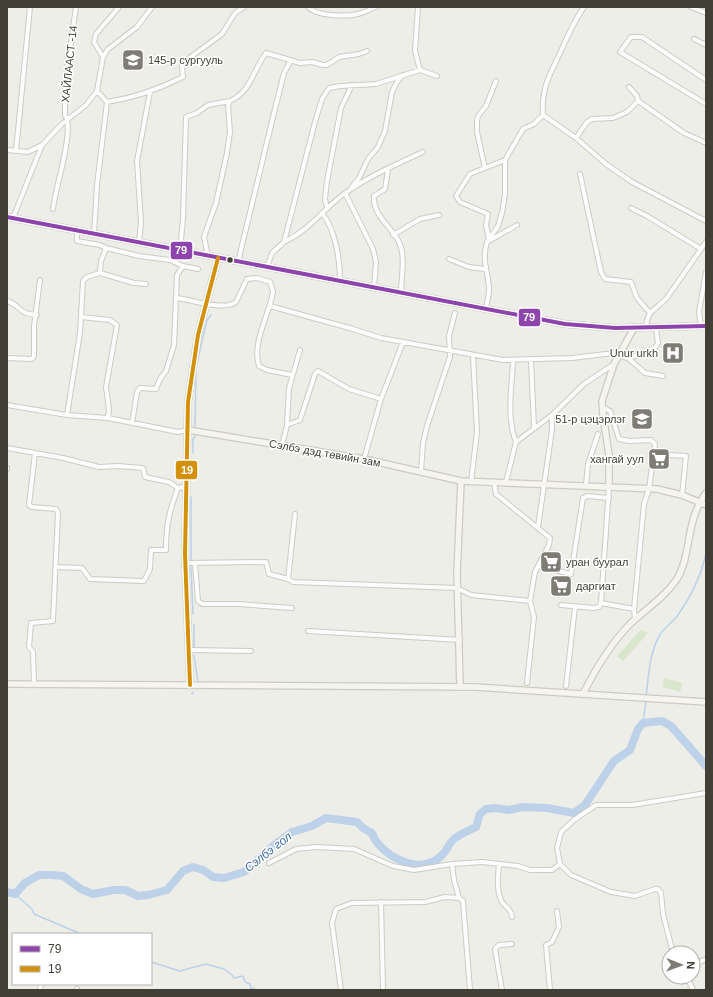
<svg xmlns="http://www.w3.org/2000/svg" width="713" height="997" font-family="Arial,sans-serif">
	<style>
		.green { fill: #d8e7cb }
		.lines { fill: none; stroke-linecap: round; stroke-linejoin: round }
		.stream { stroke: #bdd1e8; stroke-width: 1.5 }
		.river { stroke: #bdd1e8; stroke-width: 8 }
		.street-casing { stroke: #cccbc6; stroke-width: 6 }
		.secondary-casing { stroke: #cccbc0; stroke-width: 8 }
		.street { stroke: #fcfcfc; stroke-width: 4 }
		.secondary { stroke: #f5f4ee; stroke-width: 5.5 }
		.bus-1-casing { stroke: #fff; stroke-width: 7 }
		.bus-2-casing { stroke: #fff; stroke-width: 7 }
		.bus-1 { stroke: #8e44ad; stroke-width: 4 }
		.bus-2 { stroke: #d3910b; stroke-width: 4 }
		.bus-dot { fill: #423f36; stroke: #fff; stroke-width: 1.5 }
		.labels { text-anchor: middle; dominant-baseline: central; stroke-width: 3; stroke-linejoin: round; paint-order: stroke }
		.poi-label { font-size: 11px; fill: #423f36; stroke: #fff; text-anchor: start }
		.street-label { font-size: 11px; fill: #423f36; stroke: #fff }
		.water-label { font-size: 12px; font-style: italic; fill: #3c69a2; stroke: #fff }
		.line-badge { stroke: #fff; stroke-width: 1.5 }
		.badge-label { font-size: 11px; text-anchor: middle; font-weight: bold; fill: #fff }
	</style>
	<rect width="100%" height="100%" fill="#eeeee9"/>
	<!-- green -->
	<path class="green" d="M 641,630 L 648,633 L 623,661 L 617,656 Z
		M 664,678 L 682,683 L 680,692 L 662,687 Z"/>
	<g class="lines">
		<!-- stream -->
		<path class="stream" d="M 197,363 L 207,320 L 211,315
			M 195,426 L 196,373
			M 193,453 L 193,439 L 195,436
			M 191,561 L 191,497
			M 191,567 L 193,614
			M 194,648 L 194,624
			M 194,655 L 198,682
			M 192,694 L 193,692
			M 646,696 C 649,675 649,652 661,633 C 665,627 673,622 678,615 C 691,597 701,575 706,554
			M 643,723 L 646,700
			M 15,894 L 32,909 L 34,914 L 81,934
			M 151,962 L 180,971 L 206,964 L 224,969 L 232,975 L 234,978 L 243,976 L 245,982 L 250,984 L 251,988 L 258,990"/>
		<!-- river -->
		<path class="river" d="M 7,892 L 15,894 L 25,883 L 39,875 L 51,875 L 63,876 L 81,889 L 93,894 L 114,890 L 125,890 L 138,896 L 148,895 L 167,890 L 183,871 L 193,867 L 203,870 L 213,877 L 224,878 L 244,872 L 273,846 L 292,832 L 312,826 L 326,818 L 357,822 L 363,828 L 372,833 C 375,843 383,850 392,856 C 408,866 429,870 443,854 C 447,850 449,843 454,839 C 460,834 468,831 476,827 L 480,814 L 486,809 L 495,808 L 509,810 L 523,807 L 547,808 L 574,813 L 585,805 L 614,761 L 630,750 L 638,729 L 643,723 L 662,721 L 671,726 L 706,766"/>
		<!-- street casing -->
		<g class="street-casing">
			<path id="street" d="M 308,7 C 316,16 346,17 358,14 C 364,13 370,9 376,7
				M 418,7 L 415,51 L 420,70
				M 691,7 L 706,13
				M 694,39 L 706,45
				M 103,57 L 94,42 L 96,34 L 119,7
				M 706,80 L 642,37 L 631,37 L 620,52 L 706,104
				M 629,87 L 637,96 L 638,101
				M 97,91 L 107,102 C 134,98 159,89 183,77 L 182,66 L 188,59 L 222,34 L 235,13 L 244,7
				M 230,101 C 251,92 253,70 266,53 L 300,63 L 312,62 L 323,65 L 327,65 L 339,57 L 359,54 L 367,51
				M 543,115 L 576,138 L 606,164 L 632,182 L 706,221
				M 576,138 L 587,122 L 592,119 L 613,118 L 627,112 L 638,101 L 684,133 L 706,143
				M 7,150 L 28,152 L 42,145 L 62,124 L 86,105 L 97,91 L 103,57 L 108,49 L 137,27 L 152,7
				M 16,151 L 30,7
				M 485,168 L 477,132 L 477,121 L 478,116 L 486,106 L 496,81
				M 388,170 L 385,189 L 374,196 C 372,215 392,227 399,242 C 406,256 401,278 401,293
				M 580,174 L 601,272 L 605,279 L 631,282 L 637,298 L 650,313
				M 351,188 L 359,178 L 368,159 L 378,147 L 385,131 L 392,92 L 397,82 L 403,75
				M 345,193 L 373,249 L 376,262 L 374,288
				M 327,208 L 325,199 L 327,181 L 341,108 L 352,85
				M 631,208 L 647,216 L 701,249
				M 53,209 C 55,188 75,130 65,115 L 65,84 L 76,7
				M 322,213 C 336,231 340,260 340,281
				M 13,218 L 42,145
				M 77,232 L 77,241 L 100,245 L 106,248 L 139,256 L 170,260 L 183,266 L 198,269
				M 94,234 L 97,185 L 107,102
				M 393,235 L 420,219 L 439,215
				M 489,239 L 486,225 L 488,214 L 460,202 L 456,196 L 470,174 L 505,160
				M 284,242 C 311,229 321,211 344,194 C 367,177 397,164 423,152
				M 487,242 L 498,226 L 502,213 L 505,194 L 505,160 L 523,129 L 534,124 L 543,115 C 541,88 550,74 561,51 C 568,35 574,21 584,7
				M 139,243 L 141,222 L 137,161 L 150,92
				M 180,251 L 183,219 L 186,117 L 197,113 L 208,105 L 230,101 L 228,105 L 230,132 L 227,153 L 216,203 L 204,237 L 208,256
				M 449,259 L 469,267 L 485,269
				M 238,262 L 274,113 L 284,73 L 291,60
				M 267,267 L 272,253 L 284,242 L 315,122 L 322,99 L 329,88 L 341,86 L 376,84 L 420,70 L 437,76
				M 100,273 L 134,283 L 146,284
				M 177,298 C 192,300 224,311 236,302 L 247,279 L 257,278 L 270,282 L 273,291 L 272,297 C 267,318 252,345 259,366 L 267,370 L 292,375
				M 7,301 C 21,305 17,314 37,315
				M 270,306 L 353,329 L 381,338 L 503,360 L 572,358 L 614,353 L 629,359 L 645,373 L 663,376
				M 486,309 C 487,302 489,296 489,290 C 489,273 481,261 487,242 L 517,225
				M 81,317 L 110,320 L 117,325 L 106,387 L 109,410 L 108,418
				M 701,326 L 699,312 L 706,272
				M 646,328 L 647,320 L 650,313 L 666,299 L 706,242
				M 300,350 L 289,388 L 287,425 L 300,420 L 315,374 L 318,371 L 349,389 L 381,399
				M 7,358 L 32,359 L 34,356 L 34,326 L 40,280
				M 629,359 L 640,353 L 655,348 L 658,343 L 656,328
				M 531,360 L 534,427
				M 513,361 C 512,387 506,417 516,442
				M 7,405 L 67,415 L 108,418 L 178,432 L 188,430
				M 602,407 L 610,411 L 619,439 L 629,441 L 651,440 L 655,444 L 649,489 L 644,504 L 634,609 L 635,619
				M 67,415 L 80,333 L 83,281 L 87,277 L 100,273 L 101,261 L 106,248
				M 132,423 L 137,392 L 140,388 L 156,389 L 160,379 L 166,371 L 174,345 L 177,275 L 183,266
				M 282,446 L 287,425
				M 7,448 L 63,458 L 99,467 L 118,466 L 143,468 L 145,477 L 169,482 L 178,488
				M 655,454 L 686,456 L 682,495
				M 364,459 L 381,399 L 403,342
				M 7,468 L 7,469
				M 421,471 L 423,443 L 427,426 L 450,357 L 449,336 L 455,313
				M 471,482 L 477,432 L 473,356
				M 494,482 L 496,494 L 550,538 L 549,545 L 535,572 L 530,601
				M 506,482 L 516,442 L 552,415 L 584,384 L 614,364
				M 586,485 L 588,464 L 598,434
				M 295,514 L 288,579 L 293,582 L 457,588 L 471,595 L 530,601 L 534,617 L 527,683
				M 538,527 L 552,430 L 552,415
				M 185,563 L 266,562 L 269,574 L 288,579
				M 195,563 L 198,601 L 202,604 L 238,604 L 292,608
				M 538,566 L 571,574 L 583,498 L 587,496 L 609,498
				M 56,567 L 82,568 L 90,579 L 144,581 L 150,569 L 151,550 L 166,550 C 166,526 169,511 178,488 L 187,486
				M 601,603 L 609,487
				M 561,605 L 594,608 L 599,607 L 601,603 L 634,609
				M 308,631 L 460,640
				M 189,650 L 251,651
				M 34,685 L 33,652 L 29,647 L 31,623 L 53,621 L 58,513 L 56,509 L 32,507 L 29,505 L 35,453
				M 566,686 L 575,607
				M 269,863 L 296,849 L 317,847 L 354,849 L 393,866 L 414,870 L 452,864
				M 499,864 C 498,876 496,891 502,902 C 506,908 511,908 512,917
				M 459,898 L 454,880 L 452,864 L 482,862 L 518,866 L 530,870 L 552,870 L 560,864
				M 381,902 L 383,990
				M 673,953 L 663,914 L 661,893 L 658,889 L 655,889 L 635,896 L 611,892 L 571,875 L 560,864 L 557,848 L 561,832 L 574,820 L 596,805 L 632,805 L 706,793
				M 693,965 L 706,959
				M 687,977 L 693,990
				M 77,989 L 77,990
				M 40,990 L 41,984
				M 341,990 L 332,923 L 336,909 L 352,903 L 425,902 L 445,897 L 459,898 L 463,901 L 470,990
				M 502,990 L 495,949 L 499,945 L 512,944
				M 550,990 L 546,945 L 552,942 L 559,927 L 557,911"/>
		</g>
		<!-- secondary casing -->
		<g class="secondary-casing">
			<path id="secondary" d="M 7,217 L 565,324 L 615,328 L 706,326
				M 188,430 L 364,459 L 461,481 L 657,489 L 682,495 L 706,505
				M 609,487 L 609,455 L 603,415 L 602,401 L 614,364 L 634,328
				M 7,684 L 475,687 L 706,702
				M 190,685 L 185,554 L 188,402 L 198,335 L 218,258
				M 460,687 L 457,573 L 461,481
				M 583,694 C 596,668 610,644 631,623 C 646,609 665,597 677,579 C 692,554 685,521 706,493"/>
		</g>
		<!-- street -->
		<use href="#street" class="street"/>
		<!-- secondary -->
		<use href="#secondary" class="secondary"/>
		<!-- bus-1 casing -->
		<g class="bus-1-casing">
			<path id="bus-1" d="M 7,217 L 565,324 L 615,328 L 706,326"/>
		</g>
		<!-- bus-2 casing -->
		<g class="bus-2-casing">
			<path id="bus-2" d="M 190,685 L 185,554 L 188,402 L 198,335 L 218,258"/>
		</g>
		<!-- bus-1 -->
		<use href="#bus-1" class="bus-1"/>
		<!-- bus-2 -->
		<use href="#bus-2" class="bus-2"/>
	</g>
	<!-- icons -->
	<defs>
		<g id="school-square" transform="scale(1.15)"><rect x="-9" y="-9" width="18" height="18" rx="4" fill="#7e7c75" stroke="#fff"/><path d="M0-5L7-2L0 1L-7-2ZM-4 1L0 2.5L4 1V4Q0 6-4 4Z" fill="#fff"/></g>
		<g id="hospital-square" transform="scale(1.15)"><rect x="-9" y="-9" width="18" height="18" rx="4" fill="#7e7c75" stroke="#fff"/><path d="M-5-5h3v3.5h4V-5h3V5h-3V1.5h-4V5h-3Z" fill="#fff"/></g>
		<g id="supermarket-square" transform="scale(1.15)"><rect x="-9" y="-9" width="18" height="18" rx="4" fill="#7e7c75" stroke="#fff"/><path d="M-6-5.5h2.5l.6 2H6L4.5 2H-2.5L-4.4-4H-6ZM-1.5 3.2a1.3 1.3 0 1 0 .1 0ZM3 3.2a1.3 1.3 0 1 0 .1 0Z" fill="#fff"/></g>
	</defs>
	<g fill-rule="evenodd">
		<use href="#school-square" x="133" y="60"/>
		<use href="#hospital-square" x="673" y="353"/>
		<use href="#school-square" x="642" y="419"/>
		<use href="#supermarket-square" x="659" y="459"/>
		<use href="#supermarket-square" x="551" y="562"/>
		<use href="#supermarket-square" x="561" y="586"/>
	</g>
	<!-- markers -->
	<circle class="bus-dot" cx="230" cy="260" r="3.5"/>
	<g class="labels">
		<!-- poi labels -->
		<g class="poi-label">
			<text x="148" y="60">145-р сургууль</text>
			<text x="658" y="353" text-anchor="end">Unur urkh</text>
			<text x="626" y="419" text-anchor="end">51-р цэцэрлэг</text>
			<text x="644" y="459" text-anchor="end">хангай уул</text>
			<text x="566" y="562">уран буурал</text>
			<text x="576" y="586">даргиат</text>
		</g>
		<!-- street labels -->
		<g class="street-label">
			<text transform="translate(69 64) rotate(-84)">ХАЙЛААСТ -14</text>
			<text transform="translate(325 453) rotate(10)">Сэлбэ дэд төвийн зам</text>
		</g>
		<!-- water labels -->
		<g class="water-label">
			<text transform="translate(268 852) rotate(-38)">Сэлбэ гол</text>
		</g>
	</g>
	<g class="line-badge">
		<rect x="170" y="241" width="23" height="19" rx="4" fill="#8e44ad"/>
		<rect x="518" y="308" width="23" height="19" rx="4" fill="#8e44ad"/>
		<rect x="175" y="460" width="23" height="20" rx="4" fill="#d3910b"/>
	</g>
	<g class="badge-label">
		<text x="181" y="254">79</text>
		<text x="529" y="321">79</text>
		<text x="187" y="474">19</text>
	</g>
	<!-- border -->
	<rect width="713" height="997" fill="none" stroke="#423f36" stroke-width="16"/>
	<!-- legend -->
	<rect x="12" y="933" width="140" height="52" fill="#ffffff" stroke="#b3b2af"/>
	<rect x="20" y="946" width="20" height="6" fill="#8e44ad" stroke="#b3b2af"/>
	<text x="48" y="953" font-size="12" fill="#423f36">79</text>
	<rect x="20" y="966" width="20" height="6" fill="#d3910b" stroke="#b3b2af"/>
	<text x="48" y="973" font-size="12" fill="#423f36">19</text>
	<!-- north arrow -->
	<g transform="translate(681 965) rotate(91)"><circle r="19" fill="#ffffff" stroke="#b3b2af"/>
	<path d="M0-3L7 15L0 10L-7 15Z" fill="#7e7c75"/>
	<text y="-6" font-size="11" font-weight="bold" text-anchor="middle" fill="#423f36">N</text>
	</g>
</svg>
